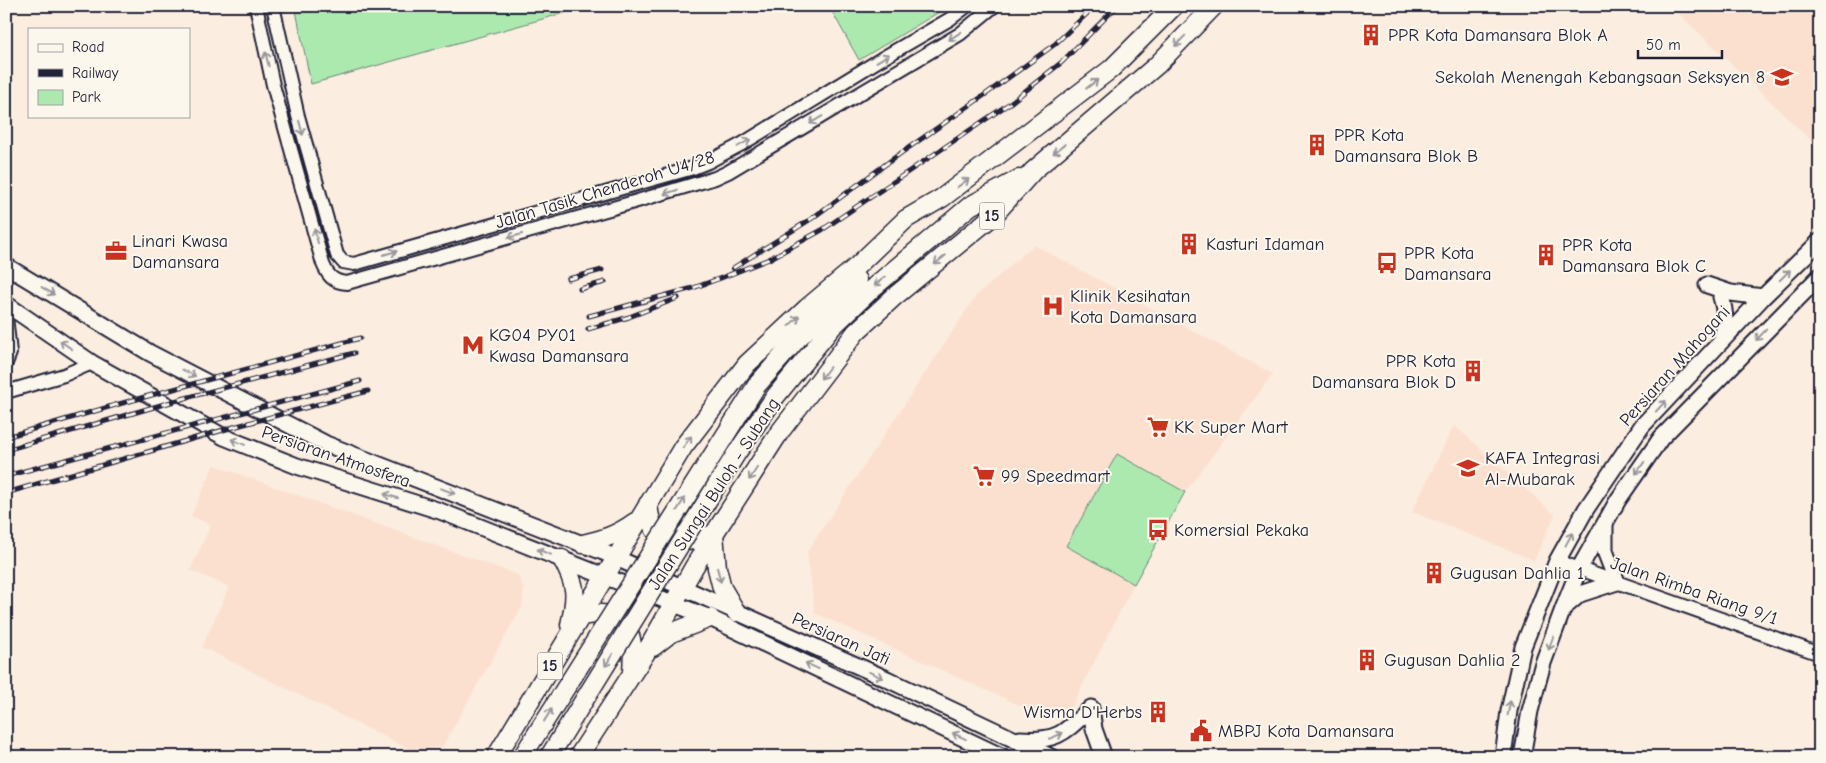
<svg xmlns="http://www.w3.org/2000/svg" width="1826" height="763" font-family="'Comic Neue',sans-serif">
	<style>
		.built { fill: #fbe0d0 }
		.green { fill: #ace9af; stroke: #678675 }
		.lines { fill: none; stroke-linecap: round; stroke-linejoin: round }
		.tertiary-casing { stroke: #22223b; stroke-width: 16 }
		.secondary-casing { stroke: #22223b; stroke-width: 19 }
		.trunk-casing { stroke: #22223b; stroke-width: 21 }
		.tertiary { stroke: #fbf7ec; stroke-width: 12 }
		.secondary { stroke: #fbf7ec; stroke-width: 15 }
		.trunk { stroke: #fbf7ec; stroke-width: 18 }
		.rail-casing { stroke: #22223b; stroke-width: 5 }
		.rail { stroke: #fbf7ec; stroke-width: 3; stroke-dasharray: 9; stroke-linecap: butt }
		.trunk-bridge-casing { stroke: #22223b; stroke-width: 21; stroke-linecap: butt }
		.trunk-bridge { stroke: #fbf7ec; stroke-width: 18 }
		.oneway { stroke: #99979c }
		.labels { text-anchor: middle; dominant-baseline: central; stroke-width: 4; stroke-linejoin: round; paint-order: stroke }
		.shield { fill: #fbf7ec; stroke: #636270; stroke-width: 1 }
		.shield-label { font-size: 16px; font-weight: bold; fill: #22223b }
		.poi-label { font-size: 18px; fill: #22223b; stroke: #fbf7ec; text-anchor: start }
		.street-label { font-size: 18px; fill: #22223b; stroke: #fbf7ec }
	</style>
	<rect width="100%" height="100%" fill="#fbeddf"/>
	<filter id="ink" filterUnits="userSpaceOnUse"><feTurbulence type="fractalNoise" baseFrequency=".02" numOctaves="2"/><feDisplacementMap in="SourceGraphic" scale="10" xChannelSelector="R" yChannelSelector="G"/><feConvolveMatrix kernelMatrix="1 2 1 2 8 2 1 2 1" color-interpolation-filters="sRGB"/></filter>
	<g filter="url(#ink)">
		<!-- built -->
		<path class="built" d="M 1671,6 L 1820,6 L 1820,149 Z
			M 1034,245 L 1273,374 L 1185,492 L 1117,455 L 1066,546 L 1134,584 L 1072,706 L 1048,718 L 815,613 L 807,552 L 976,296 Z
			M 1454,425 L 1555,515 L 1534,560 L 1412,512 Z
			M 214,465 L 518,575 L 524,590 L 522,607 L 442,747 L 411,750 L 202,647 L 229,587 L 190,570 L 211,525 L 191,516 Z"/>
		<!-- green -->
		<path class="green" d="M 295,6 L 589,6 L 311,84 Z
			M 829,6 L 949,6 L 859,60 Z
			M 1117,454 L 1185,492 L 1134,584 L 1066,546 Z"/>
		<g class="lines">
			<!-- tertiary casing -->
			<g class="tertiary-casing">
				<path id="tertiary" d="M 256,6 L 273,85 L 323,264 C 328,276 333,282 347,283 L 627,204 L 715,178 L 728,172 L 960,34 L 994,6
					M 273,6 L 298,116 L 337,255 L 343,262
					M 343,262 L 354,264 L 693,168 L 708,162 L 742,144 L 881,59 L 950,19 L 967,6
					M 6,316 L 10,353 L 6,363
					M 6,392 L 64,375 L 92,363
					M 1557,561 L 1820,654"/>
			</g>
			<!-- secondary casing -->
			<g class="secondary-casing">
				<path id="secondary" d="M 6,266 L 150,353 L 326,444 L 603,552 L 887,679 L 1051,757
					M 1707,285 L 1731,293 L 1763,297
					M 1721,297 C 1726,313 1726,325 1721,341
					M 6,304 L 92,363 L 224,437 L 297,466 L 440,511 L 710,618 L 1003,757
					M 1566,606 L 1580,594 L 1617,582 L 1605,551 L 1605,525
					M 1091,708 L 1094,729 L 1104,757
					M 1020,739 C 1058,742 1065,732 1091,708
					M 1503,757 L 1509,711 L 1523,647 L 1557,561 L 1586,509 L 1642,426 L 1763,297 L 1820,241
					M 1522,757 L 1530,711 L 1543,663 L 1563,609 L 1579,569 L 1618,500 L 1661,438 L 1820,276"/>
			</g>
			<!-- trunk casing -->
			<g class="trunk-casing">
				<path id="trunk" d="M 757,385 L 798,338 L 857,280
					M 775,397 L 832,327 L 875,286 L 970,206 L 1019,179
					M 648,504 C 649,512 650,523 655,530 C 670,549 696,540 714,534
					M 714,534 L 717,568 L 722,588 L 736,612
					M 583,544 C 604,539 617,535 635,522
					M 562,559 C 577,586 577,595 570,625
					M 581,616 C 587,615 594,614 601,614 C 634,614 634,648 632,672
					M 653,647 L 671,633 L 710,618
					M 496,757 L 683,447 L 747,364 L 807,308 L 856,267 L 906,219 L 942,198 L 1111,69 L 1174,6
					M 578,757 L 645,654 L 694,567 L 714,534 L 779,433 L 856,332 L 895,296 L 994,215 L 1033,171 L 1157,65 L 1214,6"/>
			</g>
			<!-- tertiary -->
			<use href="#tertiary" class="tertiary"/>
			<!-- secondary -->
			<use href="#secondary" class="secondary"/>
			<!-- trunk -->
			<use href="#trunk" class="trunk"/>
			<!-- rail casing -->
			<g class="rail-casing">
				<path id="rail" d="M 733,268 L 811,219 L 901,153 L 986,94 L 1055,44 L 1095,6
					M 568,279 L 602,270
					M 580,289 L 605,282
					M 589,316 L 693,288 L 721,278 L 769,259 L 822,230 L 1010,103 L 1062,62 L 1117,6
					M 588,329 L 629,317 L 678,298
					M 6,437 L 119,404 L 360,338
					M 6,450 L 178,400 L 354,353
					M 6,476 L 360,381
					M 6,493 L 237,426 L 368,391"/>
			</g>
			<!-- rail -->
			<use href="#rail" class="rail"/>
			<!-- trunk-bridge casing -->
			<g class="trunk-bridge-casing">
				<path id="trunk-bridge" d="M 522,757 L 757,385
					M 549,757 L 736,454 L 775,397"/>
			</g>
			<!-- trunk-bridge -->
			<use href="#trunk-bridge" class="trunk-bridge"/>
		</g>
		<!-- one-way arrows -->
		<defs><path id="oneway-shaft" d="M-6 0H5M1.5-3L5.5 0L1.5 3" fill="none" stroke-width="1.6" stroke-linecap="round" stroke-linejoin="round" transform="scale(1.25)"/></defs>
		<g class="oneway">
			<use href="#oneway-shaft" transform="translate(955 36) rotate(147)"/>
			<use href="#oneway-shaft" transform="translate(1180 41) rotate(134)"/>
			<use href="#oneway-shaft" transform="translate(883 58) rotate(-31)"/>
			<use href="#oneway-shaft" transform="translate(267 59) rotate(-103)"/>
			<use href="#oneway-shaft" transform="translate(1092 84) rotate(-38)"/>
			<use href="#oneway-shaft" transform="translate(816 120) rotate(149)"/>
			<use href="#oneway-shaft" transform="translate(301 128) rotate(75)"/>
			<use href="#oneway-shaft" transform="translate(744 143) rotate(-30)"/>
			<use href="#oneway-shaft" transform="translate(1059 149) rotate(140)"/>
			<use href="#oneway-shaft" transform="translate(963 183) rotate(-36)"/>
			<use href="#oneway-shaft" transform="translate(671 192) rotate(163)"/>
			<use href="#oneway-shaft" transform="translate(316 236) rotate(-106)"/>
			<use href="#oneway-shaft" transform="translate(515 236) rotate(164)"/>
			<use href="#oneway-shaft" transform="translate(390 253) rotate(-16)"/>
			<use href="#oneway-shaft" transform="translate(940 260) rotate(141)"/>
			<use href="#oneway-shaft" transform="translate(1785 275) rotate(-45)"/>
			<use href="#oneway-shaft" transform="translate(880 281) rotate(140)"/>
			<use href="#oneway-shaft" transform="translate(48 291) rotate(31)"/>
			<use href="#oneway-shaft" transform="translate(794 321) rotate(-43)"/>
			<use href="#oneway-shaft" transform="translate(1761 335) rotate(134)"/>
			<use href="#oneway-shaft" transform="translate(66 345) rotate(-145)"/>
			<use href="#oneway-shaft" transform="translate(189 373) rotate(27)"/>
			<use href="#oneway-shaft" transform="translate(825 373) rotate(127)"/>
			<use href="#oneway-shaft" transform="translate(1661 406) rotate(-47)"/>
			<use href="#oneway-shaft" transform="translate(238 442) rotate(-158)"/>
			<use href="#oneway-shaft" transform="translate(687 442) rotate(-53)"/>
			<use href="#oneway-shaft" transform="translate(1640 468) rotate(125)"/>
			<use href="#oneway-shaft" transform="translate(753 474) rotate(123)"/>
			<use href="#oneway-shaft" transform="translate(448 491) rotate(21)"/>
			<use href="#oneway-shaft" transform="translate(391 496) rotate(-163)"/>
			<use href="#oneway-shaft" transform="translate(681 504) rotate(-58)"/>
			<use href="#oneway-shaft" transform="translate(1569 539) rotate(-62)"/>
			<use href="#oneway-shaft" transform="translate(544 552) rotate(-159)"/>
			<use href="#oneway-shaft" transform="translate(719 575) rotate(75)"/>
			<use href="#oneway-shaft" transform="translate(1551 643) rotate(110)"/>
			<use href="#oneway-shaft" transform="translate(609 660) rotate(122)"/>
			<use href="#oneway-shaft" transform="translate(812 666) rotate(-155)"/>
			<use href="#oneway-shaft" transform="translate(876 675) rotate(24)"/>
			<use href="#oneway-shaft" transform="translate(1509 708) rotate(-79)"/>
			<use href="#oneway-shaft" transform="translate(548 715) rotate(-58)"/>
			<use href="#oneway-shaft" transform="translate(959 736) rotate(-155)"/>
			<use href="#oneway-shaft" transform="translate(1056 736) rotate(-23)"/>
		</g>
	</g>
	<!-- icons -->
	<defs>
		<g id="building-bare" transform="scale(1.725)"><path d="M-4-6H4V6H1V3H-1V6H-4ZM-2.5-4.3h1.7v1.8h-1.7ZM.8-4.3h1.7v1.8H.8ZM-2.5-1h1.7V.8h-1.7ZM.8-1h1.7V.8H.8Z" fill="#c8321e" stroke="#fbf7ec" stroke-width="2.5" paint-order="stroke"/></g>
		<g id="school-bare" transform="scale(1.725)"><path d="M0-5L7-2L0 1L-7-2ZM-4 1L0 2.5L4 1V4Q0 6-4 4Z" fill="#c8321e" stroke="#fbf7ec" stroke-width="2.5" paint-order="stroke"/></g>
		<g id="office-bare" transform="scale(1.725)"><path d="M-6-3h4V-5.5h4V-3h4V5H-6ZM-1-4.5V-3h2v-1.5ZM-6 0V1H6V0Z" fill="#c8321e" stroke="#fbf7ec" stroke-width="2.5" paint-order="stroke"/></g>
		<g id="bus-bare" transform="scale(1.725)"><path d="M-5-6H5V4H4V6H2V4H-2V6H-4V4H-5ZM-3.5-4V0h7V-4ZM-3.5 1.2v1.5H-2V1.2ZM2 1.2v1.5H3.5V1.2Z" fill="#c8321e" stroke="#fbf7ec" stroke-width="2.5" paint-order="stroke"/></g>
		<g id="hospital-bare" transform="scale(1.725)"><path d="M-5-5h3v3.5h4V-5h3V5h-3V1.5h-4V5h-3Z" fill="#c8321e" stroke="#fbf7ec" stroke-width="2.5" paint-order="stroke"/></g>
		<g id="metro-bare" transform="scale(1.725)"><path d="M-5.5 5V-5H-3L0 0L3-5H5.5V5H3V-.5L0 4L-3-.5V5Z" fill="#c8321e" stroke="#fbf7ec" stroke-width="2.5" paint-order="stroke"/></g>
		<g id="supermarket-bare" transform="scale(1.725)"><path d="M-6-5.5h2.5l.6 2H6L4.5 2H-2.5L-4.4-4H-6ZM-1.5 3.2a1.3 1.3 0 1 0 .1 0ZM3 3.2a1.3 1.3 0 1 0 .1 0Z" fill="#c8321e" stroke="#fbf7ec" stroke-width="2.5" paint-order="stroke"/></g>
		<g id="civic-bare" transform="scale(1.725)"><path d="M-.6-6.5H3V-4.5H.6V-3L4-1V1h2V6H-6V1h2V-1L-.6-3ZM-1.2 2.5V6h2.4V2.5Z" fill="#c8321e" stroke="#fbf7ec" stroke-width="2.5" paint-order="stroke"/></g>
	</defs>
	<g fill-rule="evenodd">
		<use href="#building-bare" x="1371" y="35"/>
		<use href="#school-bare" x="1782" y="77"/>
		<use href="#building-bare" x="1317" y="145"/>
		<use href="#building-bare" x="1189" y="244"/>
		<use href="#office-bare" x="116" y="251"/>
		<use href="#building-bare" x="1546" y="255"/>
		<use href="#bus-bare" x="1387" y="263"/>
		<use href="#hospital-bare" x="1053" y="306"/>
		<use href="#metro-bare" x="473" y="345"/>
		<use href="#building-bare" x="1473" y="371"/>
		<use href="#supermarket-bare" x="1158" y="427"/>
		<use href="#school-bare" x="1468" y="468"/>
		<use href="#supermarket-bare" x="984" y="476"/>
		<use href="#bus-bare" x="1158" y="530"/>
		<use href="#building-bare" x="1434" y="573"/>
		<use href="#building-bare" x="1367" y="660"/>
		<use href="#building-bare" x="1158" y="712"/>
		<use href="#civic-bare" x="1201" y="731"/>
	</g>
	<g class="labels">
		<!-- shield labels -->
		<g class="shield">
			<rect x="979.5" y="202.5" width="25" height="27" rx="4"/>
			<rect x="537.5" y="652.5" width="25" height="27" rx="4"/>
		</g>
		<g class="shield-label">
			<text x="992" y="216">15</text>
			<text x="550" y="666">15</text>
		</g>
		<!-- poi labels -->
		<g class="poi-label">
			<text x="1388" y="35">PPR Kota Damansara Blok A</text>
			<text x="1765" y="77" text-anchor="end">Sekolah Menengah Kebangsaan Seksyen 8</text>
			<text x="1334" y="135">PPR Kota<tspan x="1334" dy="21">Damansara Blok B</tspan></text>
			<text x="132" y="241">Linari Kwasa<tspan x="132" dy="21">Damansara</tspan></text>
			<text x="1206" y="244">Kasturi Idaman</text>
			<text x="1562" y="245">PPR Kota<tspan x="1562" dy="21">Damansara Blok C</tspan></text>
			<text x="1404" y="253">PPR Kota<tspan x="1404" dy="21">Damansara</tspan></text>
			<text x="1070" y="296">Klinik Kesihatan<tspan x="1070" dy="21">Kota Damansara</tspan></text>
			<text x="489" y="335">KG04 PY01<tspan x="489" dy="21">Kwasa Damansara</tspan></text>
			<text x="1456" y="361" text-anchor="end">PPR Kota<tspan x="1456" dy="21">Damansara Blok D</tspan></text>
			<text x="1174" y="427">KK Super Mart</text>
			<text x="1485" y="458">KAFA Integrasi<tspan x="1485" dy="21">Al-Mubarak</tspan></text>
			<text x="1001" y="476">99 Speedmart</text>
			<text x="1174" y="530">Komersial Pekaka</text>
			<text x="1450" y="573">Gugusan Dahlia 1</text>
			<text x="1384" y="660">Gugusan Dahlia 2</text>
			<text x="1142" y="712" text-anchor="end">Wisma D'Herbs</text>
			<text x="1218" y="731">MBPJ Kota Damansara</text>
		</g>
		<!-- street labels -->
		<g class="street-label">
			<text transform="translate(605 190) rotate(-17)">Jalan Tasik Chenderoh U4/28</text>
			<text transform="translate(1675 366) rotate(-48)">Persiaran Mahogani</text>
			<text transform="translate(336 457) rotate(19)">Persiaran Atmosfera</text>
			<text transform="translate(714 494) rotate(-57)">Jalan Sungai Buloh - Subang</text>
			<text transform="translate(1694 591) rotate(19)">Jalan Rimba Riang 9/1</text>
			<text transform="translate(841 639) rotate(24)">Persiaran Jati</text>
		</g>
	</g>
	<!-- margin -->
	<rect width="1826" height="763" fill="none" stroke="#fbf7ec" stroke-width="25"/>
	<rect x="12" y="12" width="1801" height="738" fill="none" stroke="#22223b" stroke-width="2" filter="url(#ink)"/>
	<!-- legend -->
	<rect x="28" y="28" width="162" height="90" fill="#fbf7ec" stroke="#a4a2a5"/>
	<rect x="38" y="44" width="25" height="8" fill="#fbf7ec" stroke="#a4a2a5"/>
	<text x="72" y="52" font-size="15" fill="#22223b">Road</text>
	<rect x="38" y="69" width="25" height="8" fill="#22223b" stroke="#a4a2a5"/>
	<text x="72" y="78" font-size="15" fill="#22223b">Railway</text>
	<rect x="38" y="90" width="25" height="15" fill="#ace9af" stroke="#a4a2a5"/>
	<text x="72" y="102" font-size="15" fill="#22223b">Park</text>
	<!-- scale -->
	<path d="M1638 50v8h84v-8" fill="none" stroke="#22223b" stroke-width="2.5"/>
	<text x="1646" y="50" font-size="15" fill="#22223b" stroke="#fbf7ec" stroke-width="4" paint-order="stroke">50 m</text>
</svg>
